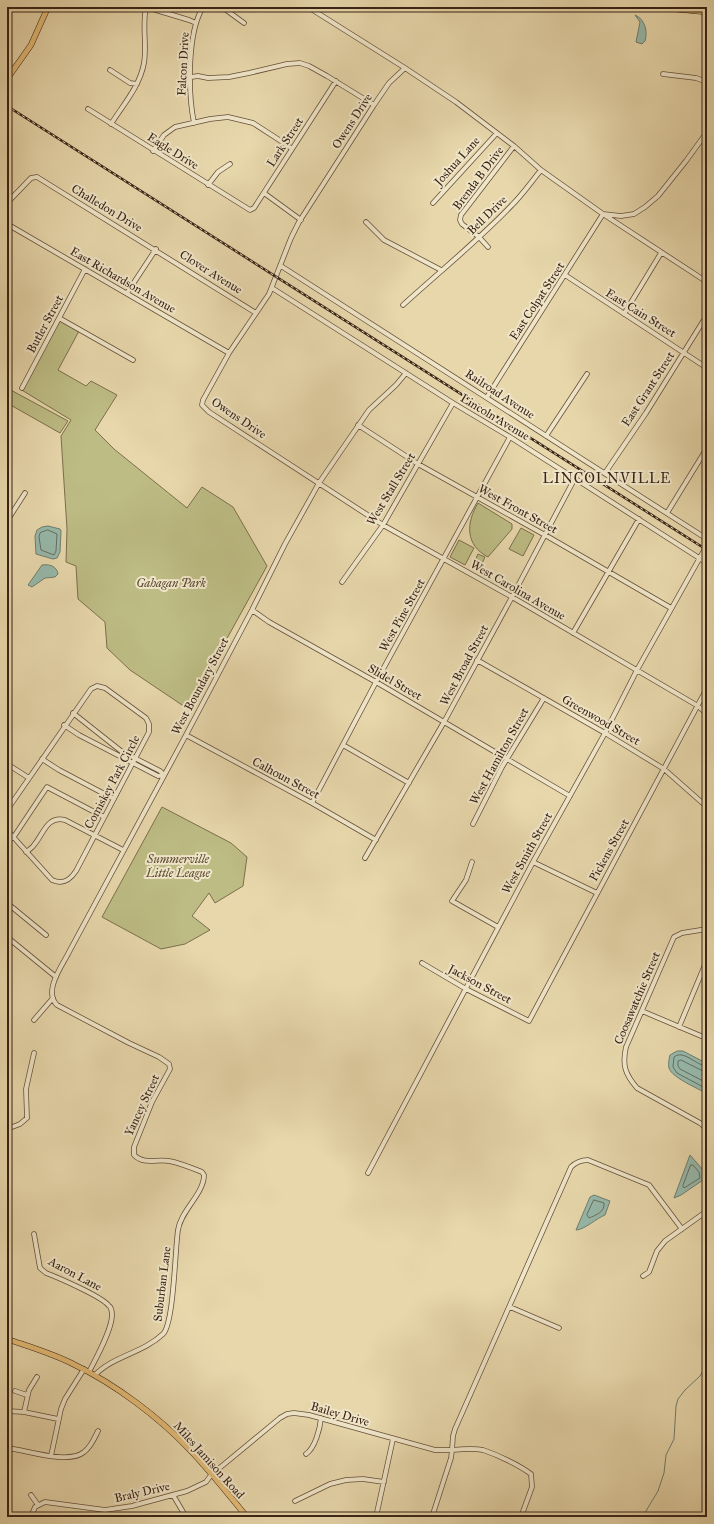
<svg xmlns="http://www.w3.org/2000/svg" width="714" height="1524" font-family="'IM FELL Great Primer',serif">
	<style>
		.green { fill: #bdbc84; stroke: #7b6f4c }
		.water { fill: #97b9ab; stroke: #717d6f }
		.lines { fill: none; stroke-linecap: round; stroke-linejoin: round }
		.shore { stroke: #686e60; stroke-width: 1 }
		.stream { stroke: #717d6f; stroke-width: 1 }
		.minor-casing { stroke: #644f3a; stroke-width: 5.5 }
		.major-casing { stroke: #392215; stroke-width: 6 }
		.minor { stroke: #efe5c8; stroke-width: 4 }
		.major { stroke: #e4bc76; stroke-width: 5 }
		.rail-casing { stroke: #392215; stroke-width: 2.5 }
		.rail { stroke: #efe5c8; stroke-width: 1; stroke-dasharray: 3; stroke-linecap: butt }
		.labels { text-anchor: middle; dominant-baseline: central; stroke-width: 4; stroke-linejoin: round; paint-order: stroke }
		.street-label { font-size: 12px; fill: #392215; stroke: #efe5c8 }
		.park-label { font-size: 12px; font-style: italic; fill: #5a4831; stroke: #efe5c8 }
		.quarter-label { font-size: 14px; letter-spacing: 1px; fill: #392215; stroke: #efe5c8 }
	</style>
	<rect width="100%" height="100%" fill="#e7d7ab"/>
	<filter id="stains"><feTurbulence type="fractalNoise" baseFrequency=".005" numOctaves="4"/><feColorMatrix values="0 0 0 0 .2 0 0 0 0 .09 0 0 0 0 .02 0 0 0 .5 -.17"/></filter>
	<radialGradient id="worn" r=".72"><stop offset=".6" stop-color="#630" stop-opacity="0"/><stop offset="1" stop-color="#630" stop-opacity=".3"/></radialGradient>
	<!-- green -->
	<path class="green" d="M 60,320 L 79,331 L 58,370 L 86,386 L 91,381 L 117,395 L 95,430 L 114,449 L 187,508 L 202,487 L 233,507 L 267,566 L 188,709 L 130,670 L 107,648 L 105,622 L 78,599 L 76,566 L 66,562 L 67,529 L 61,436 L 71,420 L 20,389 Z
		M 7,388 L 68,421 L 60,433 L 7,403 Z
		M 478,503 L 512,524 L 512,529 L 488,557 C 465,545 466,523 478,503 Z
		M 521,528 L 534,535 L 523,556 L 509,549 Z
		M 459,540 L 474,548 L 465,565 L 450,557 Z
		M 478,554 L 485,557 L 479,570 L 472,567 Z
		M 162,807 L 231,843 L 247,857 L 243,886 L 215,903 L 209,893 L 192,916 L 210,930 L 185,944 L 161,949 L 102,917 Z"/>
	<!-- water -->
	<path class="water" d="M 635,15 C 645,19 648,32 645,41 L 642,44 L 636,42 L 640,22 Z
		M 48,526 L 60,529 L 61,531 L 60,552 L 57,558 L 53,559 L 36,554 L 35,536 L 37,530 L 42,527 Z
		M 42,565 C 49,564 57,566 58,574 L 55,577 L 45,578 L 32,587 L 28,585 Z
		M 677,1051 L 683,1051 L 704,1062 L 707,1062 L 707,1094 C 698,1088 672,1078 669,1068 C 668,1064 669,1059 670,1055 Z
		M 690,1155 L 703,1170 L 703,1180 L 681,1195 L 674,1198 Z
		M 594,1195 L 610,1201 L 605,1215 C 597,1218 584,1230 576,1230 L 590,1197 Z"/>
	<g class="lines">
		<!-- shore -->
		<path class="shore" d="M 48,530 L 57,534 L 56,551 L 54,555 L 41,550 L 39,537 L 40,533 Z
			M 707,1066 C 696,1066 684,1049 674,1057 L 673,1067 L 677,1073 L 707,1089
			M 707,1071 L 701,1070 L 681,1060 L 678,1061 L 678,1066 L 680,1069 L 707,1083
			M 691,1165 L 693,1165 L 699,1172 L 700,1178 L 684,1188 L 683,1186 Z
			M 594,1200 L 604,1203 C 605,1212 596,1215 589,1218 L 587,1215 Z"/>
		<!-- stream -->
		<path class="stream" d="M 644,1517 L 646,1511 L 658,1491 L 664,1473 L 666,1455 L 674,1439 L 676,1406 L 678,1399 L 685,1390 L 700,1376 L 707,1364"/>
		<!-- minor casing -->
		<g class="minor-casing">
			<path id="minor" d="M 146,7 L 189,20 L 196,23
				M 222,7 L 244,23
				M 308,7 L 405,68
				M 7,8 L 10,10 L 14,7
				M 110,70 L 130,83 L 137,84
				M 663,74 L 696,78 L 707,82
				M 191,77 L 198,76 L 208,78 L 229,77 L 249,73 L 287,64 L 300,63 L 309,66 L 327,76 L 374,105
				M 88,109 L 250,210 L 254,208 L 336,81
				M 194,123 C 188,93 187,33 203,7
				M 111,124 C 123,105 140,86 144,63 C 147,45 142,26 146,7
				M 707,132 L 686,161 L 658,196 L 645,207 L 634,214 L 621,216 L 603,214 L 541,170 L 514,146 L 456,102 L 405,68 L 389,83 L 374,105 L 299,222 L 291,238 L 269,294 L 229,353 L 203,400 L 202,405 L 209,412 L 383,525 L 512,597 L 698,706 L 707,714
				M 153,151 L 164,135 L 175,127 L 210,119 L 228,117 L 253,123 L 287,145 L 292,149
				M 208,185 L 218,172 L 230,164
				M 264,193 L 301,220
				M 7,203 L 31,178 L 37,177 L 256,313
				M 433,203 L 497,133
				M 366,222 L 384,240 L 441,270
				M 7,224 L 229,353
				M 488,247 L 479,237 L 462,224 L 460,220 L 461,215 L 514,146
				M 281,266 L 707,539
				M 565,275 L 707,368
				M 272,288 L 453,403 L 510,437 L 707,563
				M 127,293 L 156,249
				M 403,305 C 439,272 478,241 512,205 C 523,194 532,181 541,170
				M 624,314 L 661,253
				M 59,318 L 133,360
				M 22,388 L 85,269
				M 487,397 L 603,214 L 707,282
				M 358,425 L 418,464 L 545,535 L 671,608
				M 546,436 L 587,374
				M 605,473 L 646,413 L 707,315
				M 667,513 L 707,448
				M 7,521 L 25,493
				M 342,582 L 383,525 L 453,403
				M 252,610 L 269,622 L 376,682 L 570,796
				M 573,633 L 639,519
				M 477,660 L 605,733 L 664,769 L 707,807
				M 73,713 L 121,751 L 160,771 L 164,775
				M 64,725 L 79,735 L 158,776 L 164,775
				M 186,735 L 312,803 L 376,840
				M 343,745 L 409,783
				M 42,759 L 59,770 L 114,799
				M 7,764 L 29,778
				M 312,803 L 376,682 L 510,437
				M 7,810 L 91,689 L 97,686 L 105,688 L 146,718 L 149,724 L 149,732 L 76,871 C 70,880 63,885 52,880 L 7,830
				M 473,824 L 502,767 L 544,698
				M 13,838 L 47,787 L 104,817
				M 26,852 C 29,850 32,848 34,845 C 43,835 47,815 65,820 L 123,850
				M 365,858 L 444,722 L 512,597 L 575,478
				M 472,862 L 466,880 L 452,901 L 498,927
				M 533,862 L 597,893
				M 7,903 L 46,935
				M 707,929 L 682,933 L 674,937 L 626,1047 C 622,1065 625,1074 637,1088 L 700,1123 L 707,1129
				M 7,937 L 56,977
				M 422,963 L 466,989 L 529,1021 L 707,688
				M 642,1011 L 701,1036 L 707,1037
				M 34,1020 L 53,998
				M 679,1027 L 707,960
				M 7,1129 L 20,1124 L 27,1118 L 26,1089 L 34,1053
				M 368,1173 L 533,862 L 605,733 L 637,670 L 707,545
				M 7,1184 L 7,1183
				M 34,1234 L 40,1268 L 46,1273 C 59,1278 103,1297 109,1306 C 111,1307 112,1312 112,1315 C 112,1330 96,1358 89,1372
				M 643,1276 L 649,1272 L 657,1251 L 665,1241 L 707,1211
				M 510,1307 L 559,1328
				M 7,1348 L 10,1340
				M 95,1375 C 113,1356 143,1353 163,1334 C 174,1323 175,1249 178,1230 C 181,1210 204,1194 204,1175 L 202,1172 C 192,1168 180,1163 169,1161 C 156,1159 144,1165 134,1155 L 134,1147 L 152,1102 L 170,1069 L 169,1064 L 159,1057 L 129,1043 L 57,1005 C 43,991 62,966 69,952 L 186,735 L 252,610 L 285,544 L 319,483 L 369,410 L 396,385 L 406,373
				M 15,1391 L 27,1395
				M 7,1411 L 24,1412 L 58,1419
				M 24,1412 L 29,1390 L 37,1377
				M 7,1448 C 27,1450 68,1465 84,1452 C 91,1447 94,1439 98,1431
				M 306,1454 C 315,1448 320,1429 321,1418
				M 51,1456 L 61,1409 L 65,1399 L 84,1369
				M 31,1495 L 38,1505
				M 173,1495 L 186,1517
				M 295,1501 L 330,1484 L 346,1480 L 363,1479 L 384,1482
				M 31,1517 L 35,1507 L 45,1502 L 105,1510 L 132,1506 L 187,1491 L 206,1482 L 211,1475 L 280,1418 L 287,1414 L 294,1413 L 309,1415 L 435,1450 L 452,1450 L 453,1436 L 455,1429 L 571,1167 C 576,1162 581,1160 588,1160 L 649,1185 L 682,1229
				M 376,1517 L 393,1439
				M 432,1517 L 451,1458 L 452,1450 C 462,1449 474,1448 483,1450 C 498,1455 519,1465 531,1474 L 532,1487 L 521,1517"/>
		</g>
		<!-- major casing -->
		<g class="major-casing">
			<path id="major" d="M 655,7 L 707,12
				M 7,79 L 31,45 L 48,7
				M 7,1339 C 30,1347 54,1354 75,1365 C 115,1384 160,1418 190,1450 C 210,1471 228,1494 247,1517"/>
		</g>
		<!-- minor -->
		<use href="#minor" class="minor"/>
		<!-- major -->
		<use href="#major" class="major"/>
		<!-- rail casing -->
		<g class="rail-casing">
			<path id="rail" d="M 7,106 L 707,550"/>
		</g>
		<!-- rail -->
		<use href="#rail" class="rail"/>
	</g>
	<g class="labels">
		<!-- street labels -->
		<g class="street-label">
			<text transform="translate(183 64) rotate(-87)">Falcon Drive</text>
			<text transform="translate(352 121) rotate(-57)">Owens Drive</text>
			<text transform="translate(285 142) rotate(-57)">Lark Street</text>
			<text transform="translate(173 151) rotate(32)">Eagle Drive</text>
			<text transform="translate(457 161) rotate(-48)">Joshua Lane</text>
			<text transform="translate(478 178) rotate(-53)">Brenda B Drive</text>
			<text transform="translate(107 208) rotate(31)">Challedon Drive</text>
			<text transform="translate(487 215) rotate(-44)">Bell Drive</text>
			<text transform="translate(211 272) rotate(32)">Clover Avenue</text>
			<text transform="translate(123 280) rotate(30)">East Richardson Avenue</text>
			<text transform="translate(537 301) rotate(-57)">East Colpat Street</text>
			<text transform="translate(641 313) rotate(32)">East Cain Street</text>
			<text transform="translate(45 324) rotate(-62)">Butler Street</text>
			<text transform="translate(648 389) rotate(-57)">East Grant Street</text>
			<text transform="translate(500 394) rotate(33)">Railroad Avenue</text>
			<text transform="translate(495 417) rotate(31)">Lincoln Avenue</text>
			<text transform="translate(239 418) rotate(34)">Owens Drive</text>
			<text transform="translate(391 489) rotate(-59)">West Stall Street</text>
			<text transform="translate(518 509) rotate(29)">West Front Street</text>
			<text transform="translate(518 590) rotate(30)">West Carolina Avenue</text>
			<text transform="translate(402 615) rotate(-61)">West Pine Street</text>
			<text transform="translate(464 665) rotate(-62)">West Broad Street</text>
			<text transform="translate(395 682) rotate(30)">Slidel Street</text>
			<text transform="translate(200 686) rotate(-62)">West Boundary Street</text>
			<text transform="translate(601 720) rotate(30)">Greenwood Street</text>
			<text transform="translate(499 756) rotate(-61)">West Hamilton Street</text>
			<text transform="translate(286 778) rotate(28)">Calhoun Street</text>
			<text transform="translate(112 782) rotate(-62)">Comiskey Park Circle</text>
			<text transform="translate(609 850) rotate(-61)">Pickens Street</text>
			<text transform="translate(527 853) rotate(-61)">West Smith Street</text>
			<text transform="translate(480 984) rotate(28)">Jackson Street</text>
			<text transform="translate(637 998) rotate(-67)">Coosawatchie Street</text>
			<text transform="translate(142 1105) rotate(-65)">Yancey Street</text>
			<text transform="translate(75 1274) rotate(28)">Aaron Lane</text>
			<text transform="translate(162 1284) rotate(-83)">Suburban Lane</text>
			<text transform="translate(340 1414) rotate(16)">Bailey Drive</text>
			<text transform="translate(209 1460) rotate(48)">Miles Jamison Road</text>
			<text transform="translate(142 1492) rotate(-13)">Braly Drive</text>
		</g>
		<!-- park labels -->
		<g class="park-label">
			<text x="171" y="583">Gahagan Park</text>
			<text x="178" y="859">Summerville<tspan x="178" dy="14">Little League</tspan></text>
		</g>
		<!-- quarter labels -->
		<g class="quarter-label">
			<text x="607" y="478">LINCOLNVILLE</text>
		</g>
	</g>
	<!-- margin -->
	<rect width="714" height="1524" fill="none" stroke="#e7d7ab" stroke-width="24"/>
	<rect x="8" y="8" width="698" height="1508" fill="none" stroke="#392215" stroke-width="2"/>
	<rect x="12" y="12" width="690" height="1500" fill="none" stroke="#392215"/>
	<rect width="100%" height="100%" filter="url(#stains)"/>
	<rect width="100%" height="100%" fill="url(#worn)"/>
</svg>
